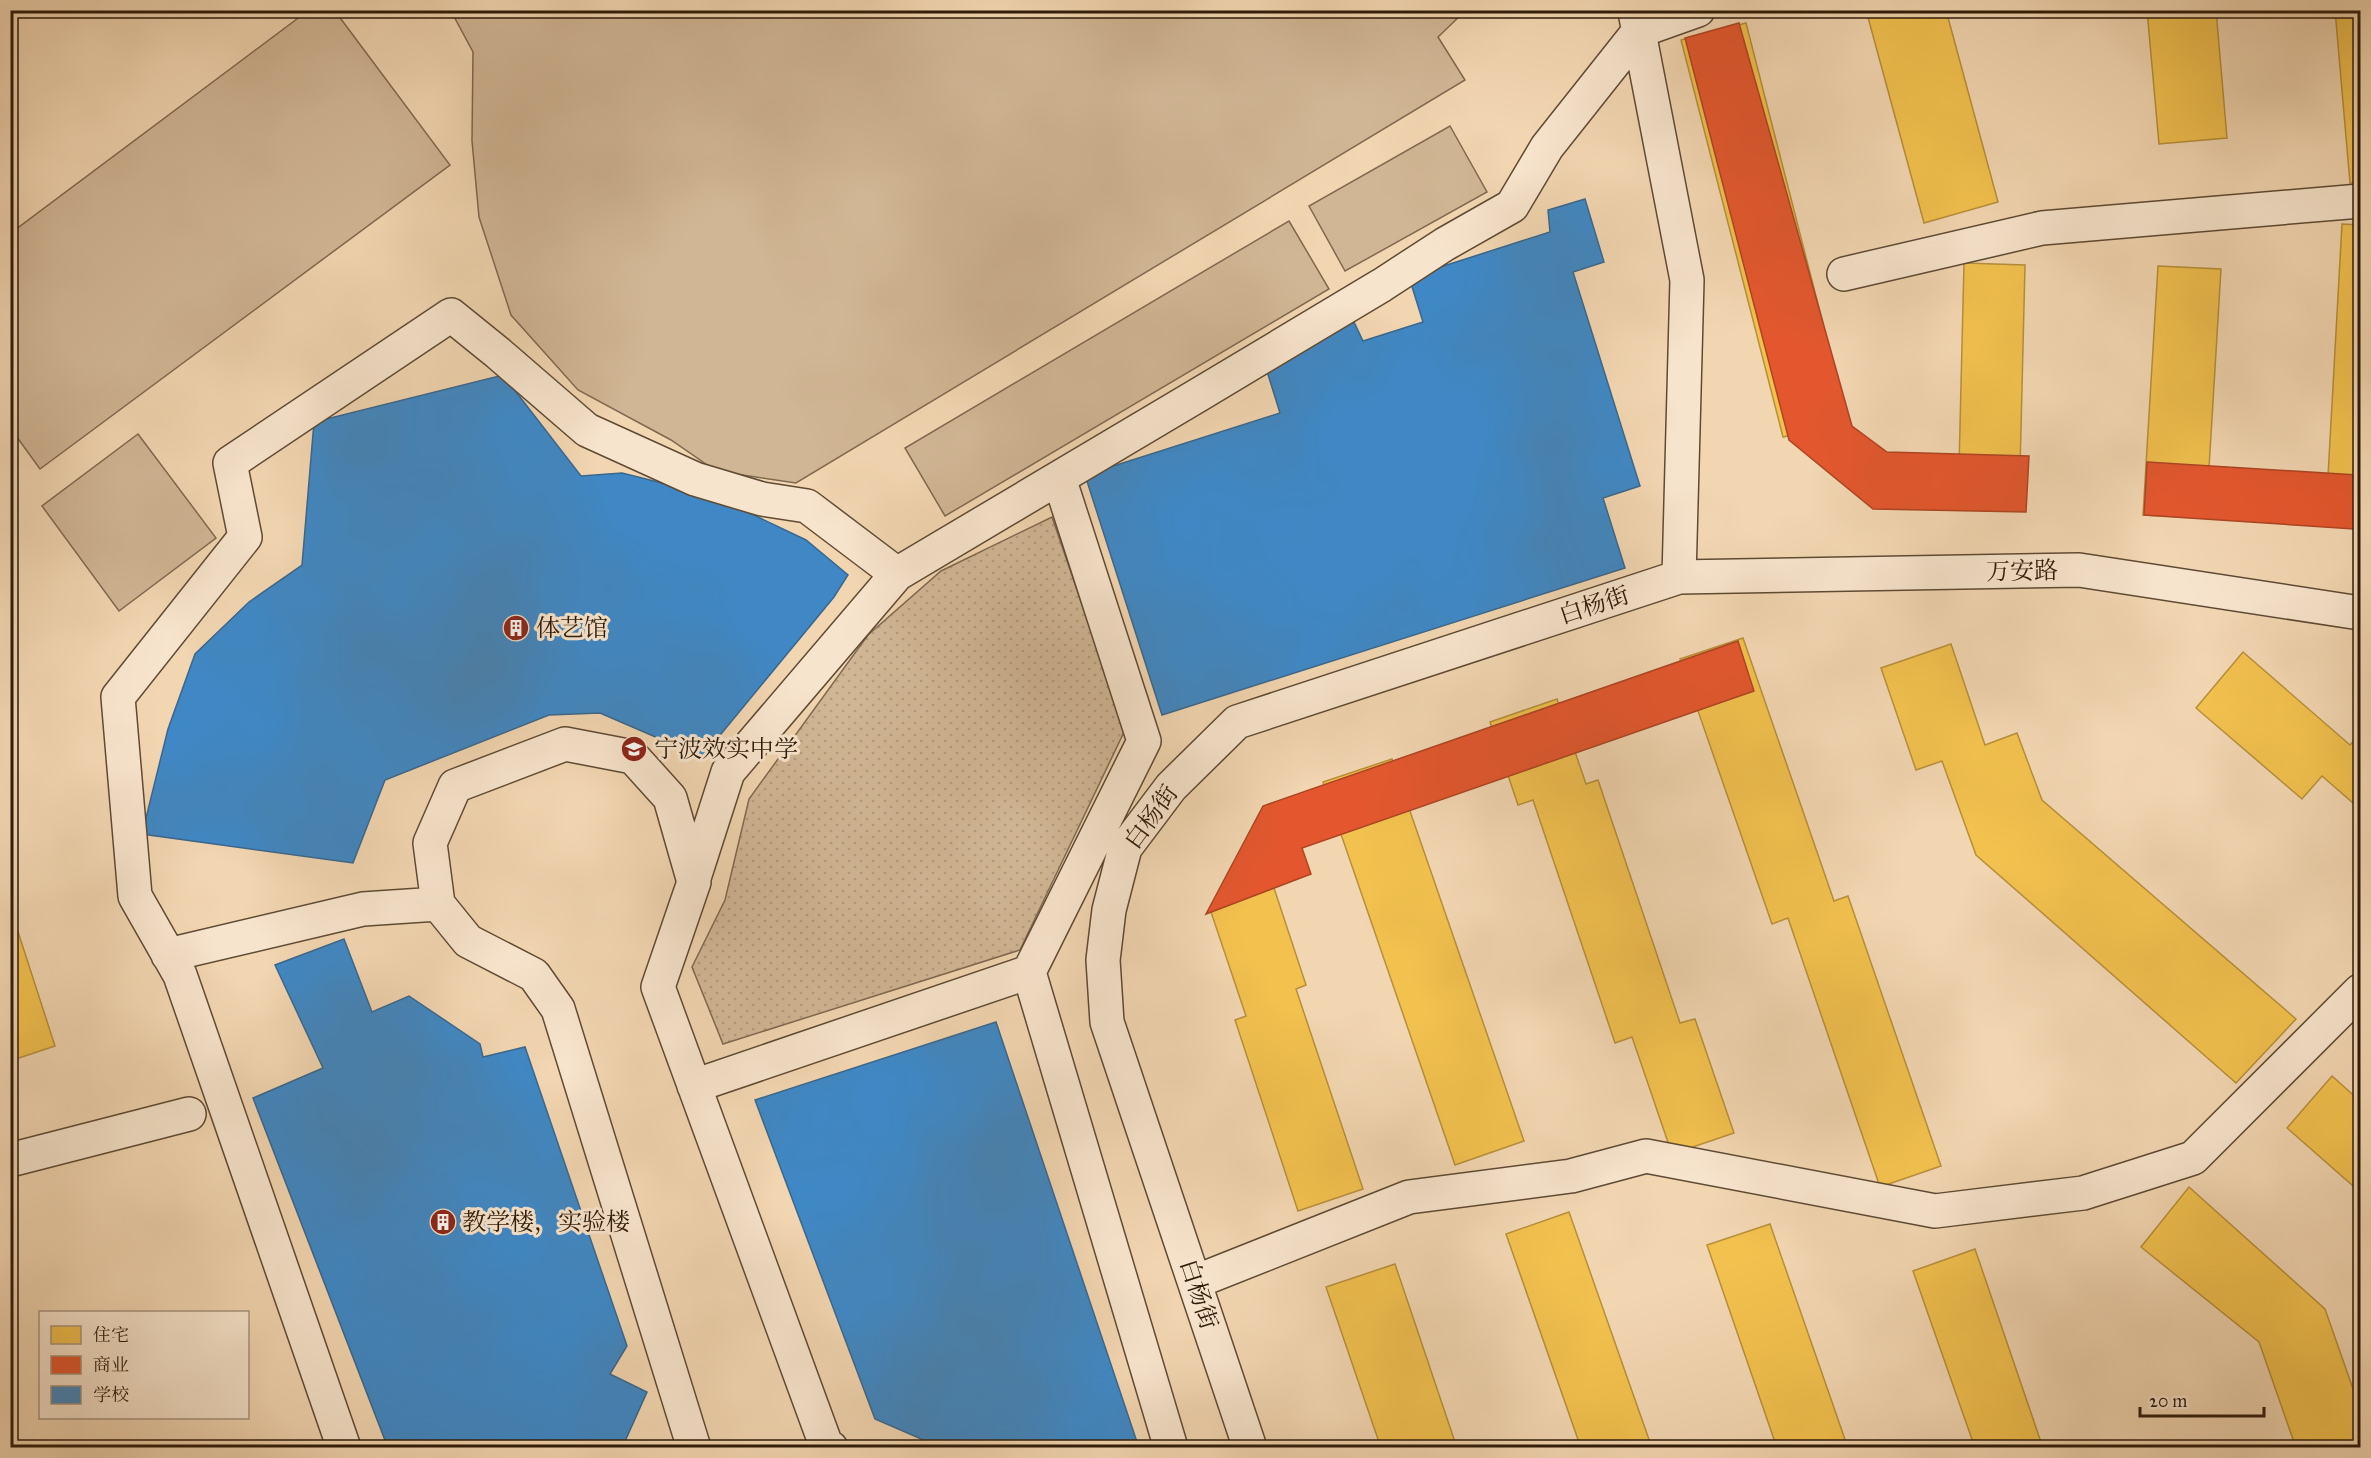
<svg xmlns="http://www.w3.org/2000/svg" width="2371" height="1458" font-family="'IM FELL Great Primer','Noto Serif SC',serif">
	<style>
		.grass { fill: url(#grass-dots); stroke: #806850; stroke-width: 1.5 }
		.garden { fill: #d1b695; stroke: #806850; stroke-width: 1.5 }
		.homes { fill: #f2c14e; stroke: #b78f3a; stroke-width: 1.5 }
		.shops { fill: #e4572e; stroke: #ad4523; stroke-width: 1.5 }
		.schools { fill: #3f88c5; stroke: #3a678d; stroke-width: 1.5 }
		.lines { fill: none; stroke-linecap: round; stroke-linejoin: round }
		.minor-casing { stroke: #5f4a34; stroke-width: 36 }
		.minor { stroke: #f7e4cc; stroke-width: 33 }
		.labels { text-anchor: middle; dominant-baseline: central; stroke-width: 6; stroke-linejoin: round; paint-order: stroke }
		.street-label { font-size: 24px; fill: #2e1b0a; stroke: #f7e4cc }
		.poi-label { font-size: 24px; fill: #2e1b0a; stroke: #f7e4cc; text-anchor: start }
	</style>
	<defs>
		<pattern id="grass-dots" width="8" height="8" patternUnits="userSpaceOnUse" patternTransform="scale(1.5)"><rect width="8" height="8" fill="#d1b695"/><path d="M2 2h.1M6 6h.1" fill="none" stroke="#b49c7f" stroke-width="1.8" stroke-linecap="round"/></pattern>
	</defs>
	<rect width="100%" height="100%" fill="#f2d6b1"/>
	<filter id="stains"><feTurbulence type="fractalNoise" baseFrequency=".00333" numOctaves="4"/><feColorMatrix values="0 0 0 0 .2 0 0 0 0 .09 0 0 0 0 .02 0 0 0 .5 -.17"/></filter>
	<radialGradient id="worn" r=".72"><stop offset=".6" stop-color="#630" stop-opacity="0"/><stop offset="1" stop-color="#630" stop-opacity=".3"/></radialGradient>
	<!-- grass -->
	<path class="grass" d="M 1052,517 L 1125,730 L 1020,950 L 723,1044 L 692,967 L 725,900 L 749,799 L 868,635 L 941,571 Z"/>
	<!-- garden -->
	<path class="garden" d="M 309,10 L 335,11 L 450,165 L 40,469 L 11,429 L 11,233 Z
		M 451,11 L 1465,11 L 1438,37 L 1465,80 L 796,483 L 716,471 L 671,440 L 578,390 L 511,315 L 479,217 L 472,141 L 473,52 Z
		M 1450,126 L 1487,192 L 1345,271 L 1309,206 Z
		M 1289,221 L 1329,289 L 945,516 L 905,448 Z
		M 138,434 L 216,538 L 119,611 L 42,506 Z"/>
	<!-- homes -->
	<path class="homes" d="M 1866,10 L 1946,10 L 1998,202 L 1924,223 Z
		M 2147,10 L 2216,10 L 2227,138 L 2159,144 Z
		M 2335,10 L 2360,10 L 2360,182 L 2350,183 Z
		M 1746,23 L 1848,421 L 1783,437 L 1681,40 Z
		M 2342,224 L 2360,225 L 2360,496 L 2327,494 Z
		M 1964,263 L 2025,265 L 2019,511 L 1958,509 Z
		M 2158,266 L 2221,269 L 2206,518 L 2143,515 Z
		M 1743,638 L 1834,901 L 1848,896 L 1941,1166 L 1880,1187 L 1788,918 L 1772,924 L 1680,659 Z
		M 1951,644 L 1985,745 L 2017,733 L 2042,800 L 2296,1019 L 2236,1083 L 1976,855 L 1942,761 L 1916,770 L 1881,668 Z
		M 2243,652 L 2350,745 L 2360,734 L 2360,809 L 2322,776 L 2302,799 L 2196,708 Z
		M 1557,699 L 1586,784 L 1598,780 L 1680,1023 L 1695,1019 L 1734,1133 L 1672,1154 L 1632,1037 L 1615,1043 L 1533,800 L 1518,805 L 1490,722 Z
		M 1392,759 L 1524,1141 L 1455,1165 L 1323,782 Z
		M 1274,888 L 1306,985 L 1296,989 L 1363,1189 L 1298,1211 L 1235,1020 L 1246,1016 L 1210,909 Z
		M 10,907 L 55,1046 L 10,1061 Z
		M 2332,1076 L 2360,1101 L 2360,1192 L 2287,1128 Z
		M 2189,1187 L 2325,1309 L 2360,1409 L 2360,1448 L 2296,1448 L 2259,1342 L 2141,1247 Z
		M 1569,1212 L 1652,1448 L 1581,1448 L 1506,1234 Z
		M 1770,1224 L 1848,1448 L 1777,1448 L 1707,1245 Z
		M 1975,1249 L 2043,1448 L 1975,1448 L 1913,1271 Z
		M 1395,1264 L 1457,1448 L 1381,1448 L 1326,1287 Z"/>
	<!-- shops -->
	<path class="shops" d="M 1739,23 L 1852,426 L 1887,452 L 2029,456 L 2026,512 L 1873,509 L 1789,440 L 1685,38 Z
		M 2147,462 L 2357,475 L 2354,529 L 2144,515 Z
		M 1738,641 L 1754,691 L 1302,848 L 1311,874 L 1206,914 L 1263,806 Z"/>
	<!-- schools -->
	<path class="schools" d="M 1585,199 L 1604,262 L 1573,272 L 1640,486 L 1603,498 L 1625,568 L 1162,715 L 1085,475 L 1280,413 L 1266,368 L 1354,322 L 1363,341 L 1423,322 L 1409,277 L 1550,232 L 1548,210 Z
		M 503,375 L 581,476 L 622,473 L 714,496 L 806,540 L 848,575 L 834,597 L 702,757 L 600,713 L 549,715 L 385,780 L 353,863 L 142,834 L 168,729 L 195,654 L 249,602 L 302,565 L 314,422 Z
		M 344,939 L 372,1012 L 409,996 L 480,1044 L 483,1057 L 525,1047 L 627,1346 L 610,1374 L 647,1392 L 622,1448 L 388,1448 L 253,1098 L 323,1068 L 275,965 Z
		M 996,1022 L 1139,1448 L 942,1448 L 875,1419 L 755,1100 Z"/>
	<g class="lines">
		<!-- minor casing -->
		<g class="minor-casing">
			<path id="minor" d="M 1636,17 L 1687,280 L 1679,577
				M 1844,274 L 2042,228 L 2360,201
				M 693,881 L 728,772 L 897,574 L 1200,394 L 1382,285 L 1445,244 L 1512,206 L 1547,147 L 1639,31 L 1698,10
				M 168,955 L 363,909 L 438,904
				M 1029,972 L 1171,1448
				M 694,1086 L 1029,972 L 1144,741 L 1059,478
				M 10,1160 L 189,1114
				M 1195,1282 L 1409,1197 L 1571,1176 L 1646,1156 L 1935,1211 L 2083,1193 L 2193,1158 L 2360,991
				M 344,1448 L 180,975 L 135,896 L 118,697 L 245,537 L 230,463 L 451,315 L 498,353 L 587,430 L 695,479 L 762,499 L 807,506 L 897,574
				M 694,1448 L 558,1009 L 534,975 L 468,941 L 438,904 L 430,843 L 455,786 L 565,744 L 633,757 L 670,798 L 694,882 L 658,987 L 826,1445 L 831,1448
				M 1250,1448 L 1107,1022 L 1103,960 L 1109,910 L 1125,848 L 1171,787 L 1237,722 L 1679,577 L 2079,570 L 2360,613"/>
		</g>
		<!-- minor -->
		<use href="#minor" class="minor"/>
	</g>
	<!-- icons -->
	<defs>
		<g id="building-disc" transform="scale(1.35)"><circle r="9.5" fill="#8f2418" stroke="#f7e4cc"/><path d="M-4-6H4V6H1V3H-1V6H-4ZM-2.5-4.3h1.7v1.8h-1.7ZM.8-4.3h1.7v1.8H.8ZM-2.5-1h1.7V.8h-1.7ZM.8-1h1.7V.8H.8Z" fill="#fff"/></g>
		<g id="school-disc" transform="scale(1.35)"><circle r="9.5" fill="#8f2418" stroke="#f7e4cc"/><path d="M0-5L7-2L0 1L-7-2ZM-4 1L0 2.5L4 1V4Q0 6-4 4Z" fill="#fff"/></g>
	</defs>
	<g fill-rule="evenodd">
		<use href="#building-disc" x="516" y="628"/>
		<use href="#school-disc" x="634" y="749"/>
		<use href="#building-disc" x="443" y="1222"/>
	</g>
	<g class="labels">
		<!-- street labels -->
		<g class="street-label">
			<text transform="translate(2022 571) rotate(-1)">万安路</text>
			<text transform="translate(1594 605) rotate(-18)">白杨街</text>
			<text transform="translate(1151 817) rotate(-54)">白杨街</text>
			<text transform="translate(1199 1294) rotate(72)">白杨街</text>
		</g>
		<!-- poi labels -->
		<g class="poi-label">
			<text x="536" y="628">体艺馆</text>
			<text x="654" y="749">宁波效实中学</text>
			<text x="462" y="1222">教学楼，实验楼</text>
		</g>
	</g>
	<!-- margin -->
	<rect width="2371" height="1458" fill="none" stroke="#f2d6b1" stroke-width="36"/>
	<rect x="12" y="12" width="2347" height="1434" fill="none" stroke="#2e1b0a" stroke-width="3"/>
	<rect x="18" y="18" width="2335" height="1422" fill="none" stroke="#2e1b0a" stroke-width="1.5"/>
	<!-- legend -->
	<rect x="39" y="1311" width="210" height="108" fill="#f7e4cc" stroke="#a7947e" stroke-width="1.5"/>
	<rect x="51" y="1326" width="30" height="18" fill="#f2c14e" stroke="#a7947e" stroke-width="1.5"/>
	<text x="93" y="1341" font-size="18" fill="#2e1b0a">住宅</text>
	<rect x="51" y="1356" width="30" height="18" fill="#e4572e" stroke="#a7947e" stroke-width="1.5"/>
	<text x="93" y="1371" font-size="18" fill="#2e1b0a">商业</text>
	<rect x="51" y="1386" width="30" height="18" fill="#3f88c5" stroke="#a7947e" stroke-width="1.5"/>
	<text x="93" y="1401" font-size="18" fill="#2e1b0a">学校</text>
	<!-- scale -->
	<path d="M2140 1407v9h124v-9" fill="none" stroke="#2e1b0a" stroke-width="3"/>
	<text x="2149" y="1407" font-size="18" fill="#2e1b0a" stroke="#f7e4cc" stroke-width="4.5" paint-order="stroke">20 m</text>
	<rect width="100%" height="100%" filter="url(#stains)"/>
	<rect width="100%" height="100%" fill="url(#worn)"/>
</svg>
